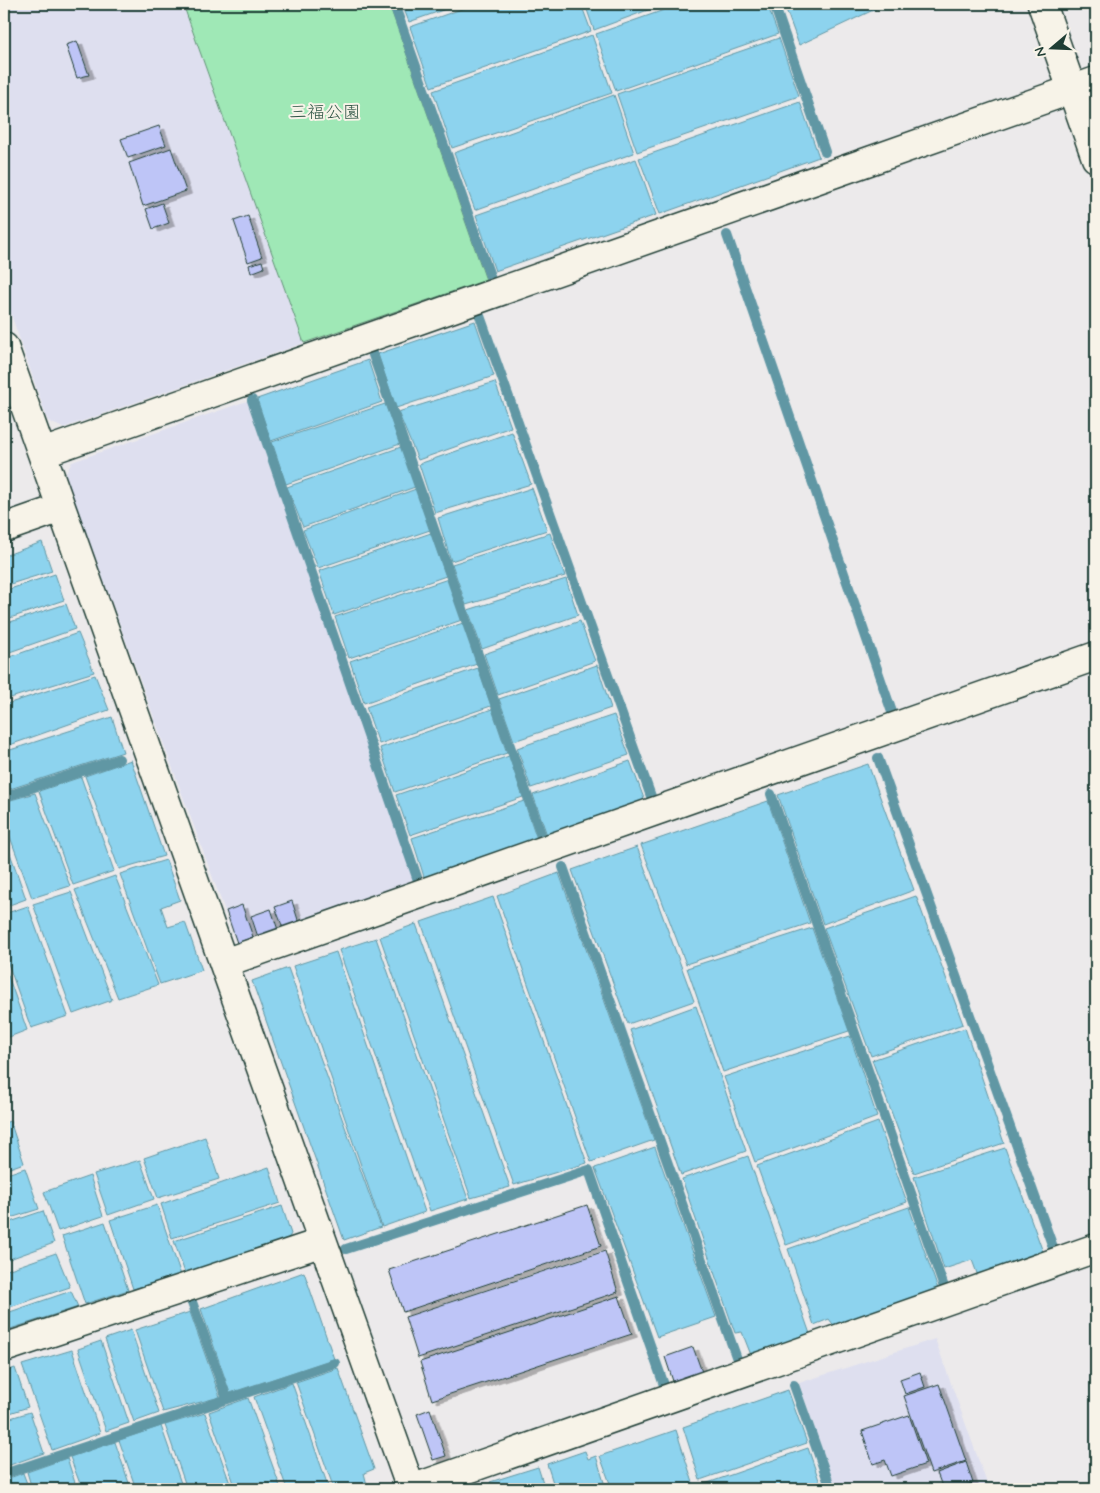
<svg xmlns="http://www.w3.org/2000/svg" width="1100" height="1493" font-family="Mynerve,'Klee One',sans-serif">
	<style>
		.built { fill: #dedfef }
		.green { fill: #9fe8b6; stroke: #5f9275 }
		.water { fill: #8dd3ee; stroke: #6197a4 }
		.lines { fill: none; stroke-linecap: round; stroke-linejoin: round }
		.stream { stroke: #6197a4; stroke-width: 10 }
		.building { fill: #bec5f7; stroke: #1f3d34; filter: url(#shadow) }
		.minor-casing { stroke: #1f3d34; stroke-width: 31 }
		.minor { stroke: #f7f3e8; stroke-width: 28 }
		.labels { text-anchor: middle; dominant-baseline: central; stroke-width: 4; stroke-linejoin: round; paint-order: stroke }
		.park-label { font-size: 18px; fill: #325748; stroke: #f7f3e8 }
	</style>
	<defs>
		<filter id="shadow"><feDropShadow dx="5.5" dy="3" stdDeviation="0" flood-color="#0004"/></filter>
	</defs>
	<rect width="100%" height="100%" fill="#eceaeb"/>
	<filter id="ink" filterUnits="userSpaceOnUse"><feTurbulence type="fractalNoise" baseFrequency=".02" numOctaves="2"/><feDisplacementMap in="SourceGraphic" scale="10" xChannelSelector="R" yChannelSelector="G"/><feConvolveMatrix kernelMatrix="1 2 1 2 8 2 1 2 1" color-interpolation-filters="sRGB"/></filter>
	<g filter="url(#ink)">
		<!-- built -->
		<path class="built" d="M 4,4 L 183,4 L 304,343 L 63,428 L 48,421 L 4,294 Z
			M 247,401 L 417,888 L 239,949 L 65,475 L 72,462 Z
			M 935,1339 L 989,1489 L 836,1489 L 799,1383 Z"/>
		<!-- green -->
		<path class="green" d="M 183,4 L 389,4 L 486,280 L 304,343 Z"/>
		<!-- water -->
		<path class="water" d="M 402,4 L 460,4 L 409,22 Z
			M 476,4 L 581,4 L 591,31 L 431,87 L 410,27 Z
			M 585,4 L 664,4 L 594,30 Z
			M 681,4 L 767,4 L 778,34 L 616,91 L 596,34 Z
			M 784,4 L 886,4 L 799,45 Z
			M 592,35 L 612,93 L 452,148 L 433,91 Z
			M 779,38 L 799,96 L 637,152 L 617,94 Z
			M 614,95 L 634,153 L 475,210 L 454,153 Z
			M 800,102 L 819,157 L 660,214 L 639,158 Z
			M 636,159 L 656,215 L 495,271 L 476,215 Z
			M 475,321 L 494,376 L 396,408 L 378,354 Z
			M 368,360 L 382,402 L 271,441 L 257,399 Z
			M 495,382 L 511,427 L 418,460 L 398,412 Z
			M 385,404 L 400,444 L 286,484 L 272,442 Z
			M 512,432 L 531,484 L 435,513 L 419,464 Z
			M 401,447 L 415,487 L 303,527 L 287,487 Z
			M 532,488 L 547,530 L 451,561 L 438,518 Z
			M 416,489 L 430,530 L 318,568 L 303,530 Z
			M 431,533 L 446,576 L 334,615 L 319,571 Z
			M 550,533 L 565,576 L 466,605 L 452,564 Z
			M 42,542 L 52,571 L 4,586 L 4,556 Z
			M 55,574 L 64,600 L 4,620 L 4,591 Z
			M 448,579 L 462,620 L 349,658 L 335,617 Z
			M 566,579 L 578,615 L 482,649 L 468,610 Z
			M 66,604 L 75,629 L 4,654 L 4,624 Z
			M 580,621 L 595,661 L 498,695 L 484,654 Z
			M 463,623 L 477,664 L 364,703 L 350,661 Z
			M 78,633 L 94,672 L 4,700 L 4,659 Z
			M 597,665 L 611,708 L 514,741 L 499,699 Z
			M 478,668 L 491,706 L 379,744 L 366,707 Z
			M 95,675 L 109,710 L 4,747 L 4,705 Z
			M 492,709 L 507,753 L 395,792 L 380,748 Z
			M 614,715 L 629,755 L 531,788 L 517,748 Z
			M 112,717 L 123,752 L 4,791 L 4,752 Z
			M 509,756 L 523,797 L 410,835 L 396,795 Z
			M 131,760 L 164,856 L 119,869 L 85,776 Z
			M 630,761 L 646,804 L 548,838 L 533,795 Z
			M 868,764 L 914,890 L 823,924 L 778,795 Z
			M 81,777 L 114,871 L 73,885 L 39,791 Z
			M 35,793 L 70,886 L 32,898 L 4,820 L 4,802 Z
			M 524,801 L 538,842 L 425,880 L 412,838 Z
			M 768,801 L 810,923 L 686,964 L 641,845 Z
			M 4,836 L 26,899 L 4,907 Z
			M 637,847 L 694,1001 L 628,1024 L 572,870 Z
			M 166,860 L 180,900 L 161,907 L 168,927 L 185,922 L 202,970 L 160,984 L 120,874 Z
			M 559,873 L 654,1140 L 591,1162 L 497,896 Z
			M 115,876 L 158,985 L 118,998 L 75,890 Z
			M 71,892 L 112,1000 L 73,1014 L 33,904 Z
			M 916,896 L 963,1024 L 871,1056 L 824,928 Z
			M 493,897 L 587,1163 L 514,1185 L 421,922 Z
			M 28,906 L 68,1016 L 31,1028 L 4,952 L 4,914 Z
			M 416,924 L 510,1187 L 471,1198 L 380,937 Z
			M 812,928 L 849,1031 L 723,1072 L 687,968 Z
			M 376,938 L 468,1199 L 430,1211 L 339,950 Z
			M 336,952 L 425,1212 L 382,1227 L 293,966 Z
			M 4,964 L 27,1030 L 4,1039 Z
			M 288,968 L 381,1227 L 344,1240 L 252,981 Z
			M 696,1006 L 746,1151 L 681,1175 L 630,1030 Z
			M 965,1028 L 1004,1143 L 914,1173 L 872,1060 Z
			M 850,1036 L 877,1117 L 755,1162 L 724,1077 Z
			M 10,1121 L 24,1163 L 4,1170 L 4,1123 Z
			M 878,1122 L 907,1202 L 786,1245 L 757,1166 Z
			M 205,1137 L 219,1179 L 158,1198 L 144,1158 Z
			M 655,1147 L 716,1317 L 657,1337 L 595,1168 Z
			M 1005,1148 L 1043,1252 L 978,1276 L 972,1260 L 944,1269 L 914,1177 Z
			M 748,1156 L 810,1334 L 751,1355 L 742,1332 L 735,1333 L 682,1179 Z
			M 140,1160 L 154,1199 L 108,1215 L 94,1174 Z
			M 269,1167 L 280,1203 L 172,1238 L 161,1204 Z
			M 25,1168 L 39,1209 L 4,1220 L 4,1175 Z
			M 90,1176 L 103,1216 L 58,1231 L 44,1192 Z
			M 157,1205 L 181,1275 L 133,1289 L 110,1220 Z
			M 282,1206 L 291,1234 L 287,1240 L 185,1273 L 174,1241 Z
			M 909,1207 L 939,1292 L 836,1328 L 829,1319 L 814,1325 L 788,1249 Z
			M 43,1211 L 54,1243 L 4,1261 L 4,1224 Z
			M 105,1222 L 128,1290 L 85,1304 L 62,1236 Z
			M 56,1253 L 70,1287 L 4,1309 L 4,1271 Z
			M 304,1272 L 334,1359 L 230,1393 L 201,1309 Z
			M 71,1291 L 78,1307 L 4,1331 L 4,1314 Z
			M 190,1312 L 220,1397 L 163,1412 L 135,1330 Z
			M 131,1330 L 159,1413 L 134,1422 L 105,1339 Z
			M 101,1341 L 129,1423 L 106,1431 L 78,1349 Z
			M 72,1350 L 100,1433 L 52,1450 L 22,1365 Z
			M 15,1368 L 28,1407 L 4,1415 L 4,1372 Z
			M 338,1368 L 374,1469 L 364,1473 L 368,1489 L 334,1489 L 296,1382 Z
			M 292,1383 L 329,1489 L 287,1489 L 254,1397 Z
			M 788,1390 L 807,1443 L 700,1480 L 683,1427 Z
			M 248,1398 L 281,1489 L 236,1489 L 209,1412 Z
			M 30,1412 L 44,1453 L 4,1467 L 4,1420 Z
			M 205,1413 L 232,1489 L 187,1489 L 165,1425 Z
			M 161,1426 L 183,1489 L 136,1489 L 119,1440 Z
			M 676,1430 L 695,1489 L 612,1489 L 600,1456 Z
			M 115,1442 L 131,1489 L 82,1489 L 70,1457 Z
			M 808,1448 L 822,1489 L 703,1489 L 702,1485 Z
			M 585,1451 L 588,1459 L 596,1456 L 606,1489 L 555,1489 L 547,1464 Z
			M 67,1458 L 77,1489 L 32,1489 L 27,1472 Z
			M 538,1467 L 545,1489 L 493,1489 L 490,1482 Z
			M 23,1473 L 29,1489 L 4,1489 L 4,1480 Z"/>
		<g class="lines">
			<!-- stream -->
			<path class="stream" d="M 394,4 L 490,276
				M 774,4 L 825,152
				M 727,235 L 893,715
				M 480,316 L 653,802
				M 373,355 L 543,840
				M 252,400 L 419,883
				M 878,758 L 1054,1250
				M 771,794 L 945,1290
				M 4,797 L 119,759
				M 563,867 L 737,1359
				M 346,1249 L 589,1170 L 664,1385
				M 192,1302 L 227,1399
				M 794,1385 L 831,1489
				M 4,1474 L 335,1363"/>
		</g>
		<!-- building -->
		<path class="building" d="M 77,41 L 89,75 L 77,78 L 66,45 Z
			M 159,126 L 166,145 L 128,158 L 121,139 Z
			M 171,148 L 186,191 L 143,206 L 129,163 Z
			M 162,203 L 169,223 L 153,229 L 146,209 Z
			M 248,216 L 262,257 L 248,262 L 234,221 Z
			M 262,261 L 264,268 L 251,273 L 249,265 Z
			M 292,901 L 299,923 L 283,928 L 275,907 Z
			M 242,905 L 253,937 L 237,943 L 226,911 Z
			M 271,909 L 278,930 L 258,937 L 251,916 Z
			M 587,1205 L 601,1246 L 403,1312 L 389,1270 Z
			M 605,1251 L 618,1292 L 418,1358 L 405,1317 Z
			M 619,1296 L 632,1334 L 432,1400 L 420,1362 Z
			M 693,1347 L 702,1372 L 673,1381 L 665,1357 Z
			M 920,1372 L 925,1387 L 905,1394 L 900,1379 Z
			M 939,1384 L 966,1461 L 931,1473 L 904,1396 Z
			M 430,1409 L 446,1456 L 433,1460 L 417,1414 Z
			M 909,1415 L 926,1464 L 891,1476 L 885,1460 L 873,1464 L 862,1431 Z
			M 966,1462 L 973,1483 L 954,1489 L 943,1489 L 937,1473 Z"/>
		<g class="lines">
			<!-- minor casing -->
			<g class="minor-casing">
				<path id="minor" d="M 1042,4 L 1096,158
					M 4,347 L 411,1489
					M 42,453 L 1096,81
					M 4,528 L 61,508
					M 224,963 L 1096,656
					M 4,1348 L 323,1242
					M 411,1489 L 1096,1248"/>
			</g>
			<!-- minor -->
			<use href="#minor" class="minor"/>
		</g>
	</g>
	<g class="labels">
		<!-- park labels -->
		<g class="park-label">
			<text x="325" y="113">三福公園</text>
		</g>
	</g>
	<!-- margin -->
	<rect width="1100" height="1493" fill="none" stroke="#f7f3e8" stroke-width="20"/>
	<rect x="10" y="10" width="1080" height="1473" fill="none" stroke="#1f3d34" stroke-width="2" filter="url(#ink)"/>
	<!-- north arrow -->
	<g transform="translate(1052 48) rotate(251)" stroke="#f7f3e8" stroke-width="4" paint-order="stroke">
	<path d="M0-4L9 19L0 12L-9 19Z" fill="#1f3d34"/>
	<text y="-8" font-size="14" font-weight="bold" text-anchor="middle" fill="#1f3d34">N</text>
	</g>
</svg>
